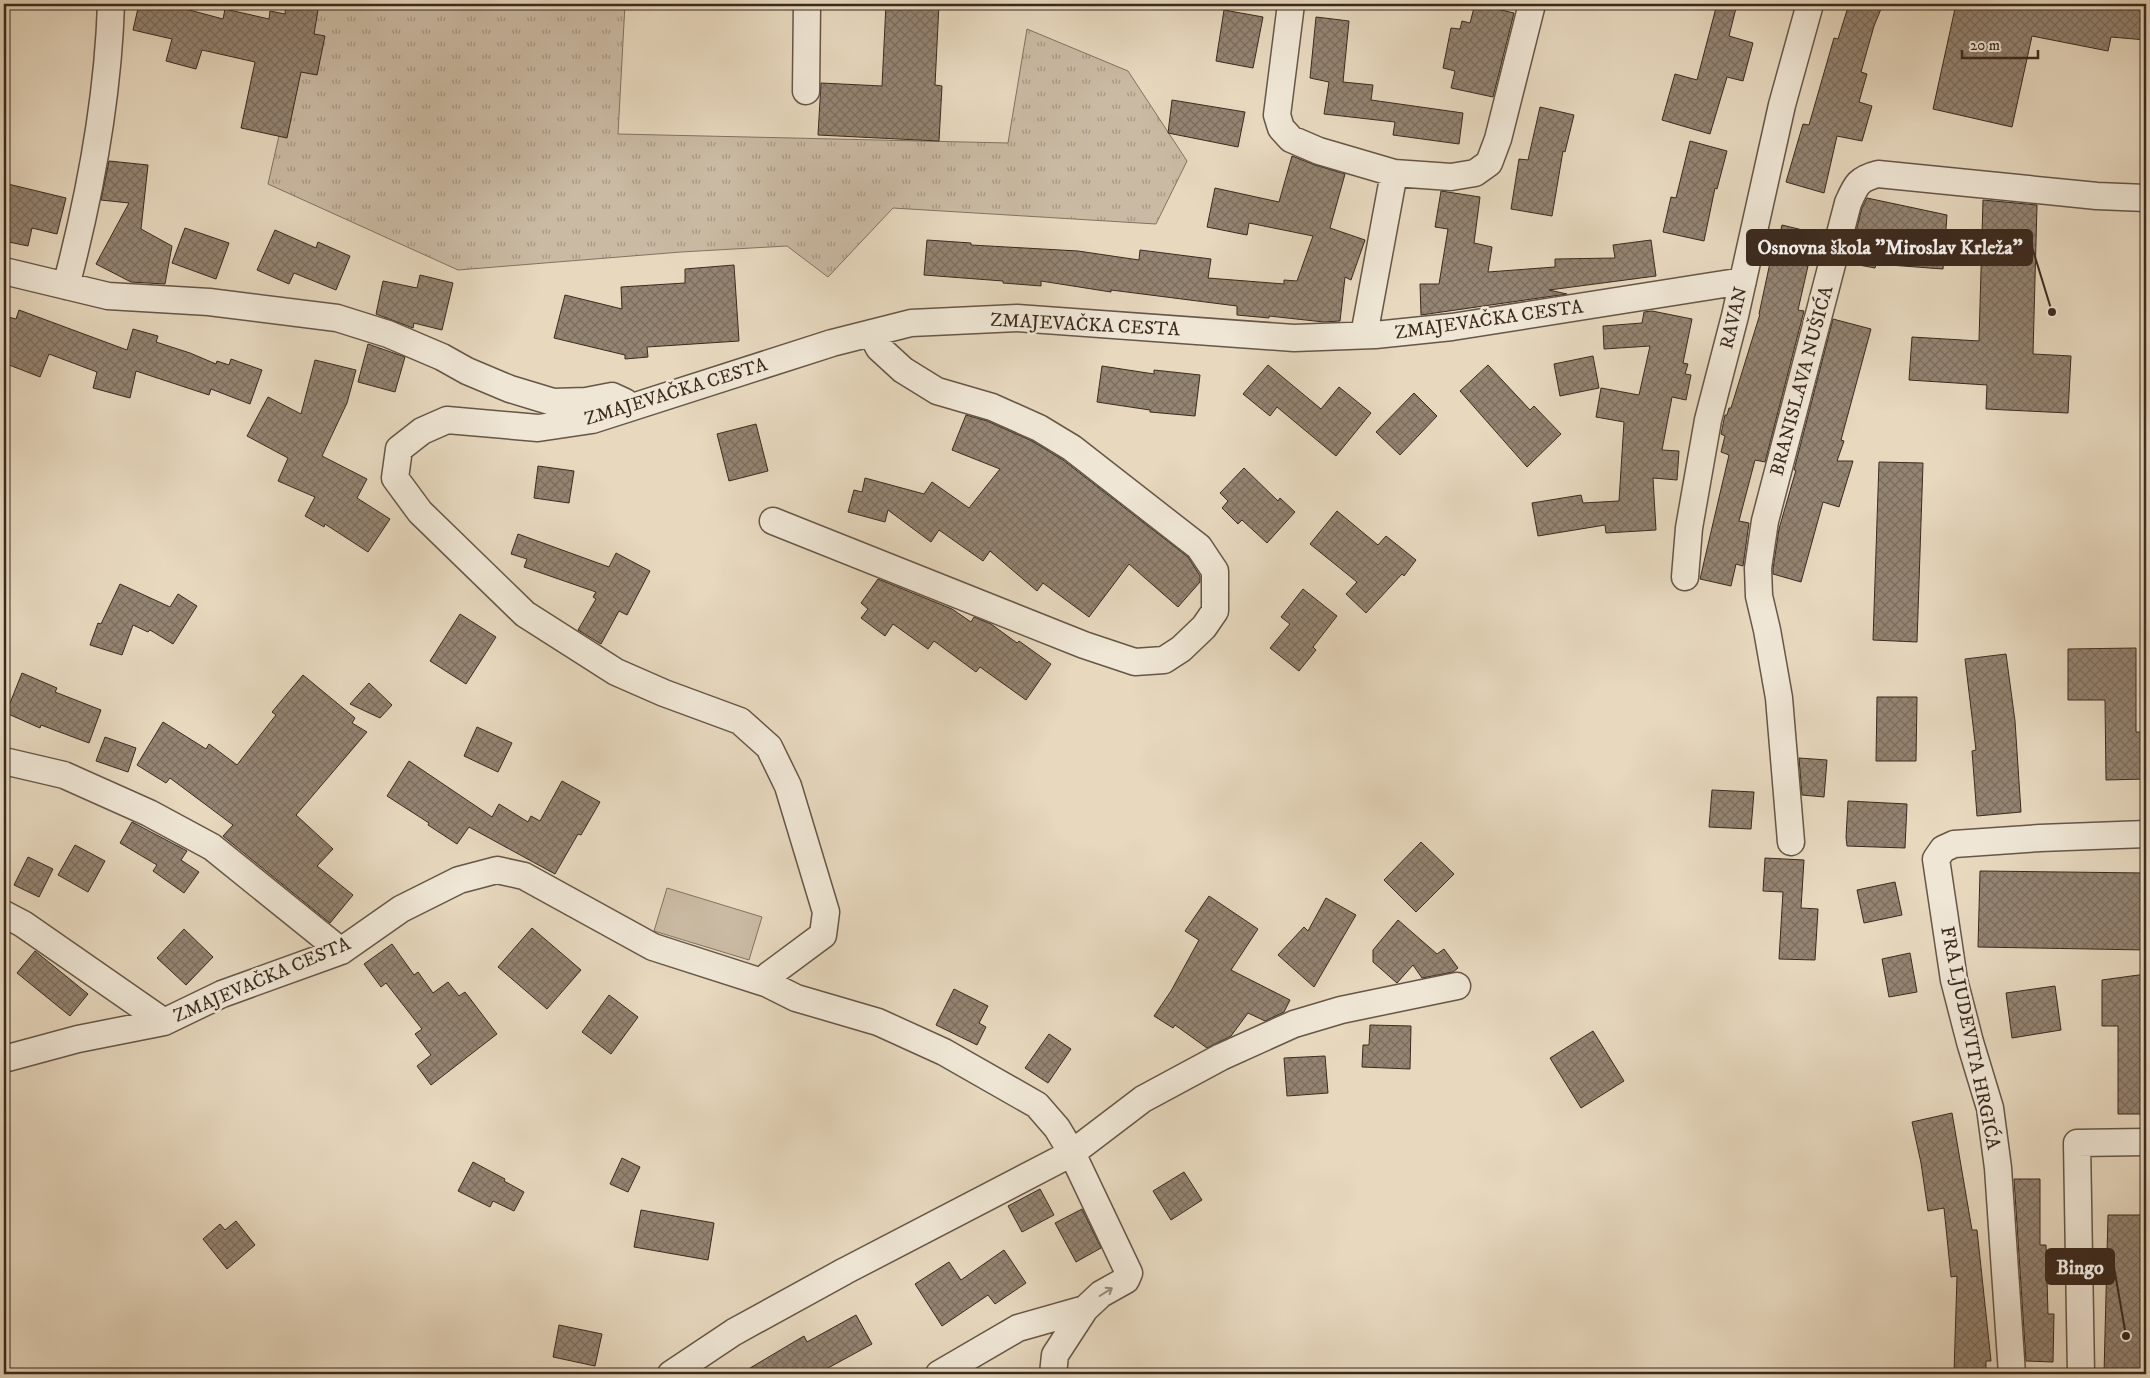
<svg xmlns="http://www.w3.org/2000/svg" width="2150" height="1378" font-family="'IM FELL DW Pica',serif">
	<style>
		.grass { fill: url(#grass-tufts); stroke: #827261 }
		.pitch { fill: #cabaa3; stroke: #827261 }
		.building { fill: url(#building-cross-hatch); stroke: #3b2a1f }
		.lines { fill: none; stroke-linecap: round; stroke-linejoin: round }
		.street-casing { stroke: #665647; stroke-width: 29 }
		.street { stroke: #efe6d5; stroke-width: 26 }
		.oneway { stroke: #95887a }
		.labels { text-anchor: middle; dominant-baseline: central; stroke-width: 5; stroke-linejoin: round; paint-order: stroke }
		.street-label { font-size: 19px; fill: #3b2a1f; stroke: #efe6d5 }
		.leader { fill: none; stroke: #3b2a1f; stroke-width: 2 }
		.callout-dot { fill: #3b2a1f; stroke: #efe6d5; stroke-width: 2 }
		.callout { fill: #3b2a1f; stroke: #3b2a1f; stroke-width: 2 }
		.callout-label { font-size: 20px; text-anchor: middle; font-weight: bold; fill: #fff }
	</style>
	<defs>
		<pattern id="grass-tufts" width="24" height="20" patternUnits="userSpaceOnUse" patternTransform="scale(1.25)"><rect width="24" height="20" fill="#cabaa3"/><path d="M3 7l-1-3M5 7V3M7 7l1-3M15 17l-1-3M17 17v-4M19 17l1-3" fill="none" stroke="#a59784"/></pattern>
		<pattern id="building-cross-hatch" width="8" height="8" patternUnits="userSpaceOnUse" patternTransform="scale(1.25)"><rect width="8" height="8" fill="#948472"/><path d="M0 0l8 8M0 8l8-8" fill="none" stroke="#7a6c5d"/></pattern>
	</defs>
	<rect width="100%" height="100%" fill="#e7d8be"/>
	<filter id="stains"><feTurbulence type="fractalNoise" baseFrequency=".004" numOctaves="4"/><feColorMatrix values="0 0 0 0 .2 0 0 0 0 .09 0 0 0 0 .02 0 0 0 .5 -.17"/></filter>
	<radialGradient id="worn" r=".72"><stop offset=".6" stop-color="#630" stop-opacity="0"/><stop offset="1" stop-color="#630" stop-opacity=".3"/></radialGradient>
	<!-- grass -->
	<path class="grass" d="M 309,4 L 625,4 L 618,134 L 1008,143 L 1027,29 L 1128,71 L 1187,161 L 1156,224 L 893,208 L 828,277 L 787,246 L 681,252 L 458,270 L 268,184 Z"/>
	<!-- pitch -->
	<path class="pitch" d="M 667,888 L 762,917 L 749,960 L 654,931 Z"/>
	<!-- building -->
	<path class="building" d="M 139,4 L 167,4 L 223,19 L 225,9 L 269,19 L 270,11 L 285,14 L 286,4 L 319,4 L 314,34 L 325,36 L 317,75 L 301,72 L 287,138 L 241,128 L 255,62 L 202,50 L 196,69 L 166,61 L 172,39 L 133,30 Z
		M 886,4 L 939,4 L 935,85 L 942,86 L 939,141 L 818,135 L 821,83 L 882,86 Z
		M 1475,4 L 1514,13 L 1493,97 L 1451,88 L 1455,71 L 1443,68 L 1451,28 L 1460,29 L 1462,21 L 1470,23 Z
		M 1717,4 L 1737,4 L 1729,36 L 1753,43 L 1743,81 L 1727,77 L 1710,134 L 1662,120 L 1675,74 L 1697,80 Z
		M 1849,4 L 1883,4 L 1874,26 L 1861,72 L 1867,74 L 1859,102 L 1872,106 L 1862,141 L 1837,136 L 1824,193 L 1786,182 L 1803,124 L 1809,125 L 1834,38 L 1838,39 Z
		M 1956,4 L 2146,4 L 2146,40 L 2111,37 L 2108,51 L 2032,36 L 2012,127 L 1933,109 Z
		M 1224,10 L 1263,17 L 1253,68 L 1216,61 Z
		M 1316,17 L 1349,21 L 1343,82 L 1373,85 L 1371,100 L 1463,113 L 1459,144 L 1393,135 L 1395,122 L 1324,114 L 1329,82 L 1310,78 Z
		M 1172,100 L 1245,112 L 1238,147 L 1168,133 Z
		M 1540,107 L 1574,115 L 1565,152 L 1563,151 L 1552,216 L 1511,209 L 1519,159 L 1528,160 Z
		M 1690,141 L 1727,151 L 1717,189 L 1715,188 L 1704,241 L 1663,232 L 1671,197 L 1676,198 Z
		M 1292,156 L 1315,165 L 1345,174 L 1330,228 L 1365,240 L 1351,280 L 1345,277 L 1340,321 L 1324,322 L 1269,316 L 1269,318 L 1237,315 L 1237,306 L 1111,290 L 1111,292 L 1041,281 L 1041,286 L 1003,283 L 1003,281 L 924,275 L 927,240 L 971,243 L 971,245 L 1078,251 L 1139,260 L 1140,250 L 1211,259 L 1208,278 L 1284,284 L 1284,280 L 1297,281 L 1313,236 L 1249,223 L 1247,235 L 1207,227 L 1215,188 L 1279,202 Z
		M 109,161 L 148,165 L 141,229 L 172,246 L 165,284 L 131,282 L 96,264 L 129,203 L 101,200 Z
		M 8,184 L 66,198 L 57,234 L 32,228 L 28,246 L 4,241 L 4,204 Z
		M 1441,191 L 1480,197 L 1474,243 L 1492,247 L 1488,272 L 1555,267 L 1555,259 L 1615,258 L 1613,245 L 1651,240 L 1656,276 L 1549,290 L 1567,294 L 1421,315 L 1420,284 L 1439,284 L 1448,229 L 1435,227 Z
		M 1867,198 L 1947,215 L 1943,269 L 1876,264 L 1875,268 L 1848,263 L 1862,208 Z
		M 1983,200 L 2037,205 L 2033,354 L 2071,356 L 2068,413 L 1986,409 L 1987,385 L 1909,380 L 1912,337 L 1979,341 Z
		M 1782,225 L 1811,232 L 1803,265 L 1808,266 L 1798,310 L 1804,311 L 1765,462 L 1755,460 L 1739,521 L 1749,523 L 1743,566 L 1736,564 L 1731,586 L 1700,579 L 1729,455 L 1721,452 L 1725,436 L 1721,434 L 1725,415 L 1727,415 L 1729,408 L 1731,408 L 1760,314 L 1759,314 L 1771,258 L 1774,259 Z
		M 185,228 L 229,243 L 216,279 L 172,263 Z
		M 275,230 L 316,248 L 318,242 L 350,256 L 336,290 L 294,273 L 289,284 L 257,270 Z
		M 734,265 L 739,341 L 647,347 L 648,357 L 625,359 L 625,355 L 554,338 L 565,295 L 622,309 L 621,287 L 685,283 L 685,269 Z
		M 420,275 L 453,283 L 442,330 L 414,323 L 413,328 L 376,314 L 383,281 L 417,288 Z
		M 19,310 L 127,350 L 133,329 L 158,336 L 156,342 L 190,353 L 216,364 L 217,361 L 229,365 L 231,359 L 262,370 L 250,404 L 211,389 L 209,395 L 136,371 L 130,398 L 93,388 L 97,372 L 49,354 L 40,377 L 4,363 L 4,316 L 16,319 Z
		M 1652,311 L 1692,319 L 1683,363 L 1688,364 L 1685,374 L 1691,375 L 1686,400 L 1672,397 L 1662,450 L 1679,451 L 1677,480 L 1653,478 L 1656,530 L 1606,533 L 1605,525 L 1538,536 L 1532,503 L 1581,495 L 1583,503 L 1619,501 L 1624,422 L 1596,417 L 1601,388 L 1639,395 L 1650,346 L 1604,349 L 1603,326 L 1642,323 L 1644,312 Z
		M 1833,319 L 1871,329 L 1841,440 L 1844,441 L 1837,461 L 1853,461 L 1839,507 L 1823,502 L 1801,582 L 1773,574 L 1773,569 L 1779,529 L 1796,470 L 1794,470 Z
		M 368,344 L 405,357 L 395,392 L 358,382 Z
		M 1593,356 L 1599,388 L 1560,396 L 1554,364 Z
		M 315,360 L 356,370 L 347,403 L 322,456 L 367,479 L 357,498 L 390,519 L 368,552 L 325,524 L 324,527 L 305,516 L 315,497 L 278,481 L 288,458 L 247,436 L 268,397 L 301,414 Z
		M 1268,365 L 1321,409 L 1339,387 L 1371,413 L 1336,456 L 1277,407 L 1270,416 L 1243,394 Z
		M 1488,365 L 1530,410 L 1534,406 L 1561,434 L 1527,467 L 1460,391 Z
		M 1102,366 L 1154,374 L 1154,370 L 1200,375 L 1195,416 L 1150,412 L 1150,410 L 1097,402 Z
		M 1414,393 L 1437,416 L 1400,455 L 1376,432 Z
		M 966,415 L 987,421 L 1032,441 L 1063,460 L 1188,557 L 1200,576 L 1200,582 L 1178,607 L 1129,564 L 1089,617 L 1043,583 L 1037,591 L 990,551 L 983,561 L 939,530 L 931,542 L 888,510 L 885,522 L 848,512 L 854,490 L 862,492 L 865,478 L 924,494 L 932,482 L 969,508 L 1000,469 L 952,450 Z
		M 756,424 L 768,471 L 729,481 L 717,434 Z
		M 1879,462 L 1923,463 L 1917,642 L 1873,640 Z
		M 538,466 L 574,471 L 569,503 L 534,498 Z
		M 1244,468 L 1278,501 L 1280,498 L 1295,512 L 1267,543 L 1242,520 L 1238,524 L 1222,508 L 1228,501 L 1220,493 Z
		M 1337,511 L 1378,545 L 1386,536 L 1416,560 L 1404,576 L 1402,574 L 1366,613 L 1346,594 L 1357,582 L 1310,544 Z
		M 518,534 L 609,567 L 616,553 L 650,571 L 627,615 L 619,611 L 601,644 L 578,630 L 596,599 L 593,597 L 596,592 L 524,567 L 527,559 L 511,554 Z
		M 878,579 L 952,609 L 971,622 L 974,617 L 991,624 L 1017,643 L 1019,641 L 1051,664 L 1026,700 L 980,667 L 976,672 L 934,641 L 928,649 L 893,624 L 885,636 L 861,618 L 868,609 L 861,603 Z
		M 120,584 L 170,607 L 178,594 L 197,606 L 173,644 L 150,630 L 148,632 L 133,625 L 122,655 L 90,645 L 98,623 L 101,624 Z
		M 1303,589 L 1337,616 L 1313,647 L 1316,650 L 1299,671 L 1270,648 L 1290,624 L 1281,617 Z
		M 460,614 L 496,637 L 466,684 L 430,661 Z
		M 2136,648 L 2136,732 L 2146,732 L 2146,779 L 2106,780 L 2105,700 L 2068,700 L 2068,649 Z
		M 2006,654 L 2015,721 L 2021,812 L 1977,816 L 1972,751 L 1976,750 L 1965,659 Z
		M 22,673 L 57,688 L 55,692 L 101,710 L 89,743 L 41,725 L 40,728 L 6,713 Z
		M 303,675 L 355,718 L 352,723 L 367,732 L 296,815 L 333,849 L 317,866 L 353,895 L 330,923 L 223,836 L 233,825 L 170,778 L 166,783 L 137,765 L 163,722 L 206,749 L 209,744 L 237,765 L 276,715 L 272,712 Z
		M 369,683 L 392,705 L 380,718 L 350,704 Z
		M 1877,697 L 1917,697 L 1916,761 L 1876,761 Z
		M 477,727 L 512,743 L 498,772 L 464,756 Z
		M 105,737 L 136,748 L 128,772 L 96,761 Z
		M 1799,758 L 1827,760 L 1824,797 L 1802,795 Z
		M 409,761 L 492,817 L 499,804 L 528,822 L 531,816 L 540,821 L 562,781 L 600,802 L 581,835 L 578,834 L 555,874 L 469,827 L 457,844 L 428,825 L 429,823 L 387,796 Z
		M 1712,790 L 1754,792 L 1751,829 L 1709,827 Z
		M 1848,801 L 1907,804 L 1905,848 L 1847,846 L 1846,837 Z
		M 132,822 L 187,851 L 181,860 L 199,872 L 184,893 L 153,871 L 157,865 L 120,843 Z
		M 1421,842 L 1454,874 L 1416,912 L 1384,880 Z
		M 75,845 L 105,861 L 88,892 L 58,875 Z
		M 28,857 L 53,869 L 39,897 L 14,885 Z
		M 1765,858 L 1804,860 L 1801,908 L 1818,909 L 1815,960 L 1779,959 L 1783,892 L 1763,891 Z
		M 1980,871 L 2146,873 L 2146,950 L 1978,947 Z
		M 1895,882 L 1902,915 L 1864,923 L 1857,890 Z
		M 1209,896 L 1258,929 L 1231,970 L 1290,1000 L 1284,1012 L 1265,1021 L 1248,1013 L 1231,1036 L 1207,1048 L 1175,1025 L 1173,1028 L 1154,1016 L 1171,991 L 1199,940 L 1185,931 Z
		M 1326,898 L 1356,915 L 1314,987 L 1278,955 L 1304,927 L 1308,931 Z
		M 1398,920 L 1437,954 L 1444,949 L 1458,968 L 1453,972 L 1422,978 L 1413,965 L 1397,983 L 1373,962 L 1373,950 Z
		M 532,928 L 581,970 L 547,1009 L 498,967 Z
		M 184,929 L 213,957 L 186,985 L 157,958 Z
		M 392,944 L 414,975 L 418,972 L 433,993 L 448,982 L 459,996 L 465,992 L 497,1034 L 431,1085 L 417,1066 L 431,1055 L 415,1034 L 422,1029 L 386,983 L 381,987 L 364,964 Z
		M 35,951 L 88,994 L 70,1016 L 17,973 Z
		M 1910,953 L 1917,992 L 1889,997 L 1882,959 Z
		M 2146,974 L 2146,1114 L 2118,1114 L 2118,1026 L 2102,1026 L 2102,980 Z
		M 2055,986 L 2061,1030 L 2012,1038 L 2006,993 Z
		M 954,989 L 988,1006 L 979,1023 L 986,1027 L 977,1045 L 936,1025 Z
		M 609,995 L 638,1017 L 611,1054 L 582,1032 Z
		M 1370,1025 L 1411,1026 L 1410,1069 L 1362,1067 L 1363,1045 L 1369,1045 Z
		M 1593,1031 L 1624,1081 L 1581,1108 L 1550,1058 Z
		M 1049,1034 L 1071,1049 L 1048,1083 L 1025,1068 Z
		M 1325,1056 L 1328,1093 L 1287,1096 L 1284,1058 Z
		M 1952,1113 L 1972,1230 L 1977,1230 L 1991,1361 L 1986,1361 L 1986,1374 L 1954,1374 L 1957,1276 L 1951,1277 L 1944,1208 L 1928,1211 L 1921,1163 L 1912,1122 Z
		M 622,1158 L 640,1167 L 628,1192 L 610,1184 Z
		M 473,1162 L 505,1179 L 504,1181 L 524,1192 L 514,1211 L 493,1201 L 490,1207 L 458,1191 Z
		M 1184,1172 L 1202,1200 L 1171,1220 L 1153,1191 Z
		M 2014,1179 L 2040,1179 L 2040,1245 L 2046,1245 L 2048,1314 L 2054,1314 L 2053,1362 L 2026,1361 Z
		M 1040,1189 L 1054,1215 L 1022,1232 L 1008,1206 Z
		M 1082,1209 L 1101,1248 L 1076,1262 L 1055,1223 Z
		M 641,1210 L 714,1223 L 708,1260 L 634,1247 Z
		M 2108,1215 L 2146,1215 L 2146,1374 L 2104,1374 Z
		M 236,1221 L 255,1245 L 227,1269 L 203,1239 L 220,1224 L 225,1230 Z
		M 1004,1250 L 1026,1283 L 995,1304 L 988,1295 L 942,1326 L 915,1284 L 949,1262 L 961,1280 Z
		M 856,1315 L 872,1344 L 817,1374 L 740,1374 L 804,1336 L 807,1342 Z
		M 559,1325 L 602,1334 L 595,1366 L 553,1357 Z"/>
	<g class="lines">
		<!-- street casing -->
		<g class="street-casing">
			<path id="street" d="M 1291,4 L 1277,115 L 1281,128 L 1291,139 L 1319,151 L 1394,173 L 1451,177 L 1475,173 L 1489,163 L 1498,139 L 1532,4
				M 806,91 L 807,4
				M 4,271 L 108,296 L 209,302 L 337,318 L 388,334 L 442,357 L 467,371 L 510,389 L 553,402 L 586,401 L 612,396 L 625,402 L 629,407
				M 66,286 C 90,195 108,98 111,4
				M 1364,335 L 1394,173
				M 773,521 L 1084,645 L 1135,662 L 1164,660 L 1181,649 L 1204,627 L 1215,611 L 1215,571 L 1199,547 L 1072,448 L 1039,428 L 992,407 L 937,391 L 903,370 L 879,348 L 871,333
				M 1685,577 L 1689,528 L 1708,420 L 1735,316 L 1782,105 L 1810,4
				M 4,761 L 64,775 L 149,813 L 212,847 L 341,951
				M 1791,842 L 1779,698 L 1767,630 L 1759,596 L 1758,568 L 1765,521 L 1848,203 C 1856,185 1858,179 1878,174 L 2097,196 L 2146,198
				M 4,914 L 23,924 L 164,1022
				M 768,984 L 796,998 L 878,1022 L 944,1052 L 1037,1105 L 1057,1128 L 1072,1153 L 1129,1273 L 1126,1280 L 1101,1294 L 1085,1309 L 1055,1355 L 1053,1374
				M 4,1059 L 78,1039 L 164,1022 L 222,994 L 341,951 L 401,909 L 459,880 L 497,870 L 524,876 L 653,947 L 768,984 L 769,975 L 823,935 L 826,912 L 788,786 L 769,747 L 740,721 L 664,693 L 616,672 L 525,614 L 420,512 L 395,478 L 399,449 L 422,431 L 447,420 L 538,428 L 592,420 L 832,343 L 911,323 L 1017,318 L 1294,338 L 1375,335 L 1452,327 L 1743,281
				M 671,1374 L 734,1332 L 845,1271 L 1072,1153 L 1143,1099 L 1221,1057 L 1294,1024 L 1341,1010 L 1457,986
				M 939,1374 L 1018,1328 L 1085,1309
				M 2012,1374 L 1998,1168 L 1990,1108 L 1970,1042 L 1954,980 L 1936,859 L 1943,849 L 1954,844 L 2040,838 L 2146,834
				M 2081,1374 L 2077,1143 L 2146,1142"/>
		</g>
		<!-- street -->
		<use href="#street" class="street"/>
	</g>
	<!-- one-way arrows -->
	<defs><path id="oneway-shaft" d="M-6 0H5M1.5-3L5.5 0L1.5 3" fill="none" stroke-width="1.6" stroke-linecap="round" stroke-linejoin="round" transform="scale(1.25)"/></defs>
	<use class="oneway" href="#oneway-shaft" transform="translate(1106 1292) rotate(-32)"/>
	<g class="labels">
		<!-- street labels -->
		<g class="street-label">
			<text transform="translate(1734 318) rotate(-76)">RAVAN</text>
			<text transform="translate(1489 320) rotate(-8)">ZMAJEVAČKA CESTA</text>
			<text transform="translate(1085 325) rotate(3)">ZMAJEVAČKA CESTA</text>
			<text transform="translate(1802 381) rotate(-75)">BRANISLAVA NUŠIĆA</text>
			<text transform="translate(676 392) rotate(-17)">ZMAJEVAČKA CESTA</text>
			<text transform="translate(262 980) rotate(-23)">ZMAJEVAČKA CESTA</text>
			<text transform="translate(1970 1038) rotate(78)">FRA LJUDEVITA HRGIĆA</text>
		</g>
	</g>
	<!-- callouts -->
	<path class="leader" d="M2052 312L2032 247M2126 1336L2114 1267"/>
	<g class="callout-dot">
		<circle cx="2052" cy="312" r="5"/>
		<circle cx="2126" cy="1336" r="5"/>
	</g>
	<g class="callout">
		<rect x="1747" y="230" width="285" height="35" rx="5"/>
		<rect x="2046" y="1249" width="68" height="35" rx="5"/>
	</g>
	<g class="callout-label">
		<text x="1890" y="254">Osnovna škola "Miroslav Krleža"</text>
		<text x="2080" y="1274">Bingo</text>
	</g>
	<!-- margin -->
	<rect width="2150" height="1378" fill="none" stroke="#e7d8be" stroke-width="20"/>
	<rect x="5" y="5" width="2140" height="1368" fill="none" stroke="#3b2a1f" stroke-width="2.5"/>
	<rect x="10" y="10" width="2130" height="1358" fill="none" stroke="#3b2a1f"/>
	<!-- scale -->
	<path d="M1962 50v8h76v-8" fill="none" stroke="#3b2a1f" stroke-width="2.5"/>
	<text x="1970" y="50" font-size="15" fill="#3b2a1f" stroke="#efe6d5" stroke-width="4" paint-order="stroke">20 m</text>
	<rect width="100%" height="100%" filter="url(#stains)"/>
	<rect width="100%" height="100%" fill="url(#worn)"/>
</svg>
